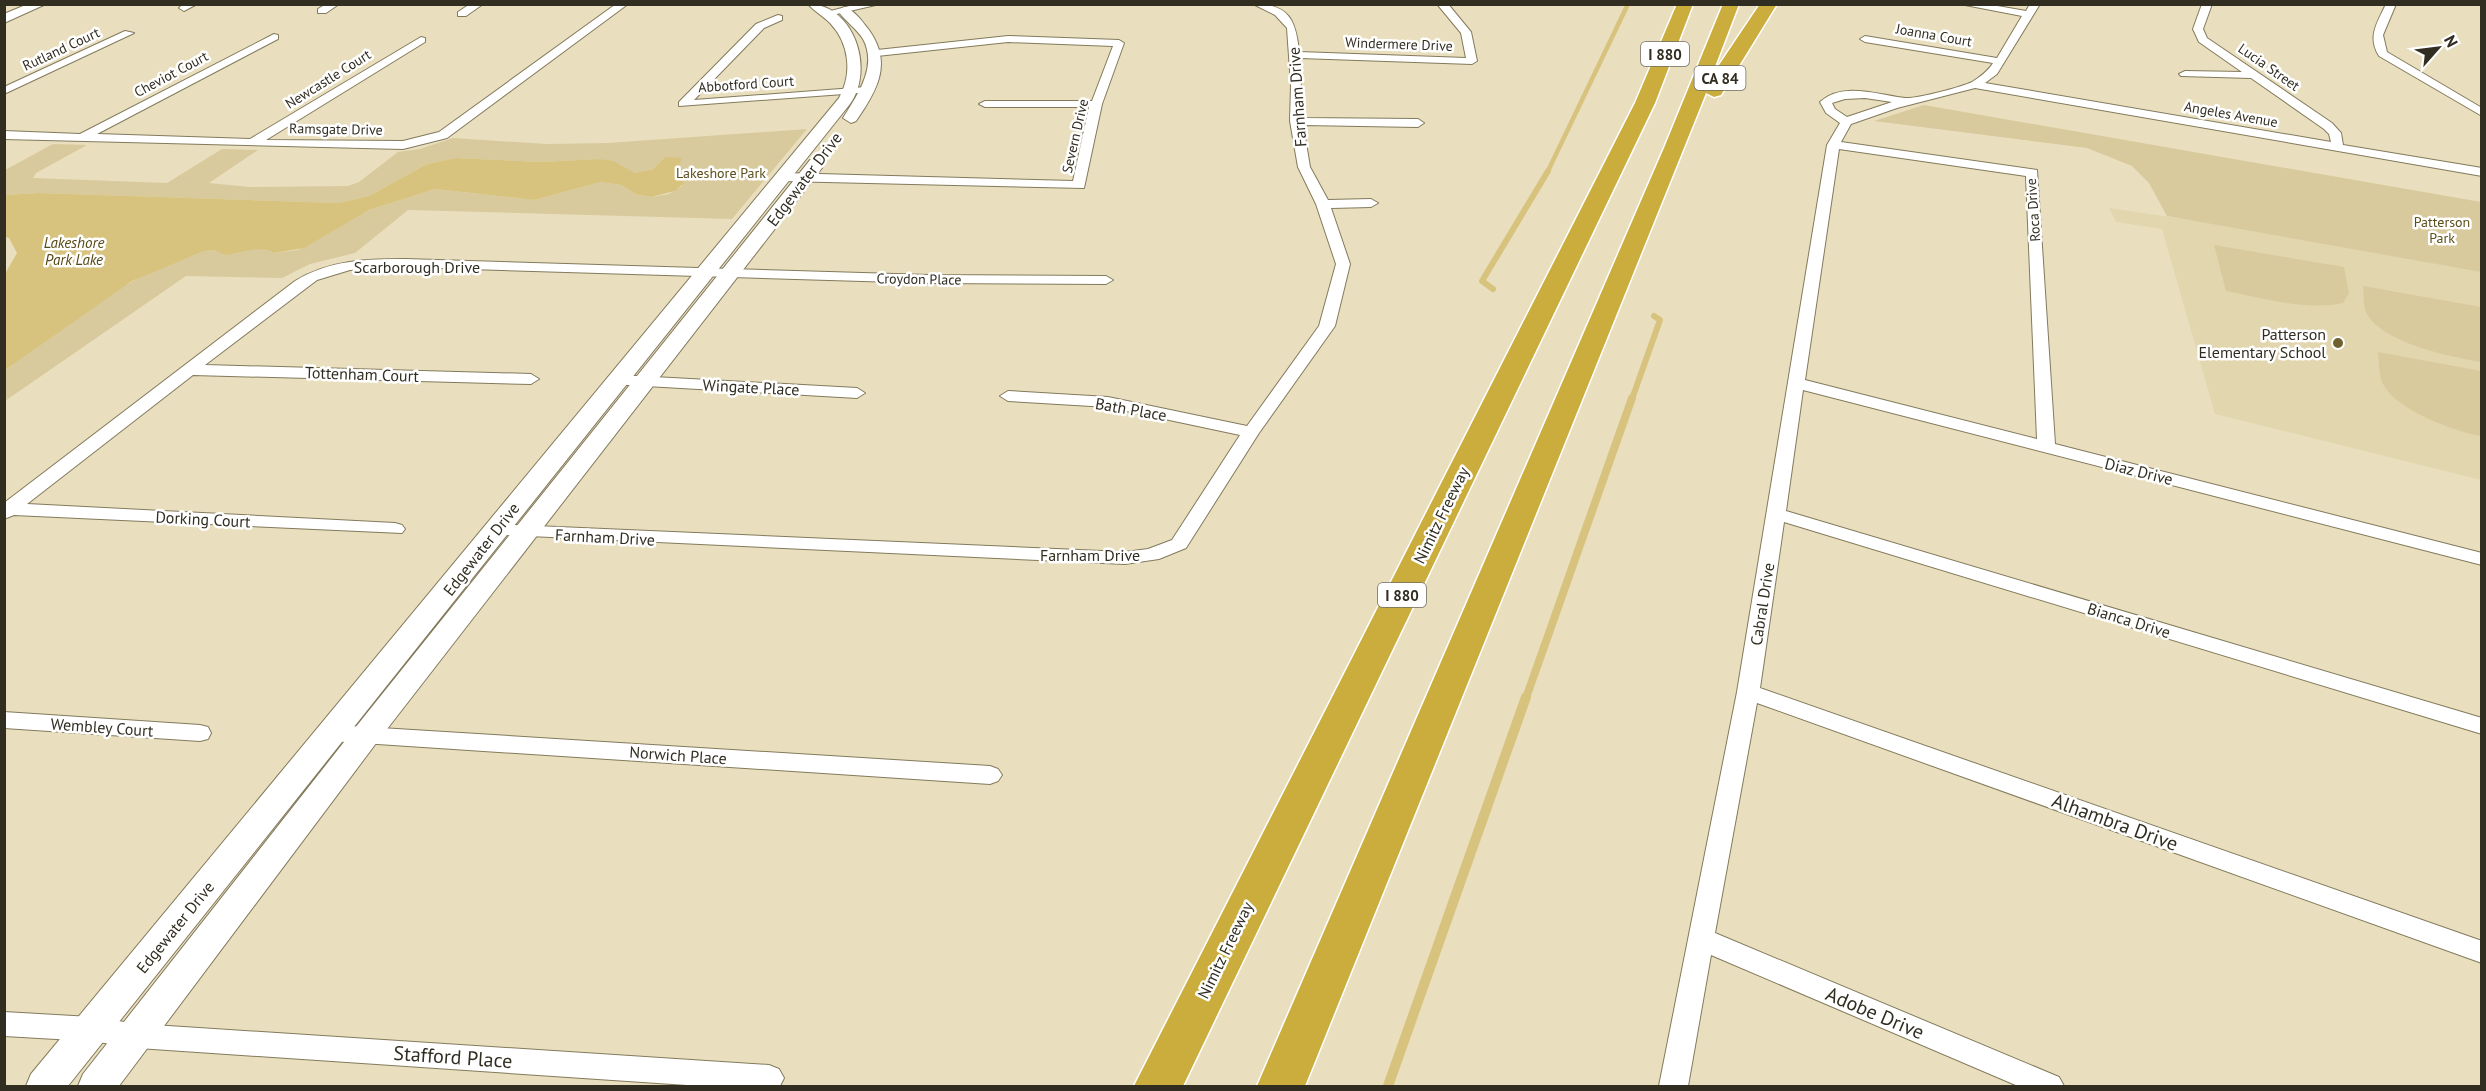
<svg xmlns="http://www.w3.org/2000/svg" width="2486" height="1091" font-family="'PT Sans',sans-serif">
	<style>
		.built { fill: #e2d6ae }
		.green { fill: #d8ca9c }
		.water { fill: #d7c37d }
		.lines { fill: none; stroke-linecap: round; stroke-linejoin: round }
		.stream-far3 { stroke: #d7c37d; stroke-width: 4.5 }
		.stream-far2 { stroke: #d7c37d; stroke-width: 6 }
		.stream-far1 { stroke: #d7c37d; stroke-width: 8 }
		.stream { stroke: #d7c37d; stroke-width: 10 }
		.minor-casing { stroke: #837a5c; stroke-width: 2 }
		.tertiary-casing { stroke: #837a5c; stroke-width: 2 }
		.motorway-casing { stroke: #fff; stroke-width: 3 }
		.minor { fill: #fff; fill-rule: evenodd }
		.tertiary { fill: #fff; fill-rule: evenodd }
		.motorway { fill: #cbad3d; fill-rule: evenodd }
		.poi-dot { fill: #70622f; stroke: #fff; stroke-width: 2 }
		.labels { text-anchor: middle; dominant-baseline: central; stroke-width: 5; stroke-linejoin: round; paint-order: stroke }
		.far-street-label { font-size: 14px; fill: #312d21; stroke: #fff }
		.far-park-label { font-size: 14px; fill: #5d4f1b; stroke: #fff }
		.shield { fill: #fff; stroke: #6f6c64; stroke-width: 1.5 }
		.shield-label { font-size: 15px; font-weight: bold; fill: #312d21 }
		.far-water-label { font-size: 15px; font-style: italic; fill: #564812; stroke: #fff }
		.street-label { font-size: 16px; fill: #312d21; stroke: #fff }
		.poi-label { font-size: 16px; fill: #312d21; stroke: #fff; text-anchor: end }
		.near-street-label { font-size: 20px; fill: #312d21; stroke: #fff }
	</style>
	<rect width="100%" height="100%" fill="#e9dfbe"/>
	<!-- built -->
	<path class="built" d="M 2109,208 L 2245,228 L 2481,272 L 2481,480 L 2215,414 L 2162,229 L 2116,222 Z"/>
	<!-- green -->
	<path class="green" d="M 1924,105 L 2481,202 L 2481,272 L 2167,216 L 2149,183 L 2132,166 L 2087,148 L 1874,121 Z
		M 807,129 L 732,219 L 408,210 L 355,253 L 310,264 L 282,278 L 186,276 L 5,401 L 5,370 L 117,290 L 144,275 L 204,251 L 215,250 L 233,254 L 260,247 L 274,253 L 298,250 L 369,210 L 435,189 L 534,200 L 601,182 L 621,185 L 636,194 L 651,197 L 669,194 L 682,186 L 677,170 L 681,159 L 665,157 L 653,169 L 635,173 L 598,159 L 541,162 L 456,158 L 427,164 L 369,196 L 339,203 L 39,193 L 5,195 L 5,170 L 53,144 L 87,145 L 36,173 L 33,178 L 167,183 L 222,149 L 258,150 L 209,183 L 250,187 L 348,186 L 359,182 L 398,152 L 420,149 L 453,138 L 547,144 L 608,143 Z
		M 2214,245 L 2344,267 L 2349,293 L 2343,303 C 2304,311 2263,298 2226,291 Z
		M 2363,286 L 2481,307 L 2481,362 C 2451,357 2383,343 2367,314 C 2363,307 2364,294 2363,286 Z
		M 2378,352 L 2481,371 L 2481,436 C 2454,431 2397,411 2383,384 C 2379,376 2379,361 2378,352 Z"/>
	<!-- water -->
	<path class="water" d="M 665,157 L 682,158 L 677,170 L 684,183 L 675,191 L 651,197 L 636,194 L 621,185 L 601,182 L 534,200 L 435,189 L 369,210 L 304,248 L 274,253 C 257,244 244,253 225,255 L 215,250 L 204,251 L 132,281 L 5,370 L 5,274 L 17,253 L 9,238 L 5,237 L 5,195 L 39,193 L 339,203 L 369,196 L 427,164 L 456,158 L 541,162 L 598,159 L 613,161 L 635,173 L 653,169 Z"/>
	<g class="lines">
		<!-- stream-far3 -->
		<path class="stream-far3" d="M 1547,173 L 1628,4"/>
		<!-- stream-far2 -->
		<path class="stream-far2" d="M 1493,289 L 1482,281 L 1548,171
			M 1632,399 L 1660,320 L 1654,316"/>
		<!-- stream-far1 -->
		<path class="stream-far1" d="M 1526,698 L 1632,398"/>
		<!-- stream -->
		<path class="stream" d="M 1388,1086 L 1526,697"/>
		<!-- minor casing -->
		<g class="minor-casing">
			<path id="minor" d="M 183,4 L 197,4 L 184,11 L 179,8 Z
				M 326,4 L 339,4 L 326,13 L 318,13 L 318,9 Z
				M 470,4 L 483,4 L 466,16 L 458,16 L 458,12 Z
				M 616,4 L 628,4 L 447,138 L 403,149 L 4,139 L 4,131 L 80,134 L 274,34 L 278,35 L 278,39 L 97,134 L 250,139 L 421,37 L 425,38 L 425,42 L 266,140 L 403,141 L 439,132 Z
				M 857,4 L 880,4 L 828,16 L 823,13 Z
				M 1253,4 C 1289,4 1296,20 1299,52 L 1466,58 L 1461,33 L 1437,4 L 1448,4 L 1471,32 L 1477,61 L 1472,64 L 1300,58 L 1302,118 L 1418,119 L 1424,123 L 1418,127 L 1303,125 L 1310,167 L 1328,200 L 1371,199 L 1378,203 L 1371,207 L 1331,208 L 1350,264 L 1335,326 L 1259,433 L 1186,548 L 1159,559 L 1125,564 L 506,535 L 503,531 L 506,527 L 513,525 L 1125,552 L 1148,549 L 1172,540 L 1240,435 L 1108,407 L 1008,401 L 1000,396 L 1008,391 L 1108,397 L 1247,426 L 1319,326 L 1336,264 L 1316,204 L 1298,167 L 1290,121 L 1291,85 L 1287,28 L 1275,15 Z
				M 1960,4 L 1986,4 L 2026,11 L 2030,4 L 2040,4 L 1997,74 L 1985,83 L 2331,142 L 2329,134 L 2324,129 L 2251,78 L 2181,76 L 2179,74 L 2185,71 L 2242,72 L 2199,42 L 2193,29 L 2202,4 L 2212,4 L 2203,29 L 2207,38 L 2332,123 L 2341,133 L 2343,145 L 2482,168 L 2482,176 L 1975,88 L 1897,108 L 1851,124 L 1841,142 L 2037,170 L 2055,444 L 2482,553 L 2482,565 L 1803,390 L 1786,511 L 2482,718 L 2482,734 L 1784,522 L 1760,688 L 2482,941 L 2482,963 L 1757,703 L 1715,933 L 2059,1077 L 2064,1086 L 2018,1086 L 1711,955 L 1688,1086 L 1659,1086 L 1737,692 L 1827,145 L 1840,123 L 1826,113 L 1820,102 C 1842,81 1879,95 1905,98 C 1917,99 1962,87 1972,82 C 1980,77 1988,71 1993,63 L 1865,42 L 1860,39 L 1865,36 L 1997,58 L 2022,16 ZM 1865,98 L 1892,102 L 1847,117 L 1835,109 L 1832,103 L 1845,99 ZM 1839,149 L 2026,176 L 2037,439 L 1805,380 Z
				M 2386,4 L 2396,4 L 2383,35 L 2387,52 L 2482,108 L 2482,116 L 2379,56 C 2367,37 2377,23 2386,4 Z
				M 778,15 L 782,16 L 782,20 L 764,28 L 694,100 L 867,87 L 871,88 L 871,92 L 679,106 L 679,102 L 756,24 Z
				M 125,31 L 134,33 L 4,94 L 4,87 Z
				M 1008,36 L 1119,40 L 1124,43 L 1102,104 L 1084,188 L 783,181 L 777,177 L 783,173 L 1073,181 L 1089,107 L 985,107 L 979,104 L 985,101 L 1092,101 L 1113,46 L 1008,42 L 877,56 L 872,53 L 877,50 Z
				M 405,259 L 929,275 L 1106,276 L 1113,280 L 1106,284 L 929,283 L 405,267 L 350,270 L 317,280 L 205,365 L 531,374 L 539,379 L 531,384 L 193,375 L 27,504 L 395,523 L 402,525 L 405,529 L 402,533 L 14,515 L 4,519 L 4,503 L 295,281 C 329,260 366,259 405,259 Z
				M 617,375 L 857,388 L 865,393 L 857,398 L 611,384 L 609,380 L 611,376 Z
				M 4,712 L 200,725 L 208,727 L 211,733 L 208,739 L 200,741 L 4,728 Z
				M 332,725 L 990,766 L 998,769 L 1002,775 L 998,781 L 990,784 L 332,741 L 324,739 L 321,733 L 324,727 Z
				M 4,1012 L 91,1017 L 138,1024 L 769,1065 L 779,1069 L 784,1078 L 780,1086 L 702,1086 L 138,1048 L 91,1041 L 4,1036 Z"/>
		</g>
		<!-- tertiary casing -->
		<g class="tertiary-casing">
			<path id="tertiary" d="M 28,4 L 46,4 L 4,23 L 4,14 Z
				M 808,4 C 854,4 875,69 850,104 L 68,1086 L 26,1086 L 31,1074 L 839,98 C 853,73 849,43 830,23 C 823,16 814,11 808,4 Z
				M 844,7 C 852,9 860,18 865,25 C 894,60 879,88 856,121 L 851,123 L 843,118 C 857,95 878,67 863,39 C 856,28 845,21 838,11 Z
				M 816,159 L 822,160 L 824,164 L 822,168 L 377,742 L 119,1086 L 78,1086 L 83,1074 L 355,728 L 810,160 Z"/>
		</g>
		<!-- motorway casing -->
		<g class="motorway-casing">
			<path id="motorway" d="M 1677,4 L 1693,4 L 1655,103 L 1183,1086 L 1134,1086 L 1635,103 Z
				M 1723,4 L 1739,4 L 1711,77 L 1760,4 L 1777,4 L 1721,95 L 1714,97 L 1706,93 L 1305,1086 L 1257,1086 L 1664,148 Z"/>
		</g>
		<!-- minor -->
		<use href="#minor" class="minor"/>
		<!-- tertiary -->
		<use href="#tertiary" class="tertiary"/>
		<!-- motorway -->
		<use href="#motorway" class="motorway"/>
	</g>
	<!-- markers -->
	<circle class="poi-dot" cx="2338" cy="343" r="6"/>
	<g class="labels">
		<!-- far-street labels -->
		<g class="far-street-label">
			<text transform="translate(1934 35) rotate(10)">Joanna Court</text>
			<text transform="translate(1399 44) rotate(2)">Windermere Drive</text>
			<text transform="translate(61 49) rotate(-25)">Rutland Court</text>
			<text transform="translate(2269 67) rotate(35)">Lucia Street</text>
			<text transform="translate(171 74) rotate(-28)">Cheviot Court</text>
			<text transform="translate(328 79) rotate(-32)">Newcastle Court</text>
			<text transform="translate(746 84) rotate(-4)">Abbotford Court</text>
			<text transform="translate(2231 114) rotate(10)">Angeles Avenue</text>
			<text transform="translate(336 129) rotate(1)">Ramsgate Drive</text>
			<text transform="translate(1075 136) rotate(-77)">Severn Drive</text>
			<text transform="translate(2033 210) rotate(-94)">Roca Drive</text>
			<text transform="translate(919 279) rotate(1)">Croydon Place</text>
		</g>
		<!-- far-park labels -->
		<g class="far-park-label">
			<text x="721" y="173">Lakeshore Park</text>
			<text x="2442" y="222">Patterson<tspan x="2442" dy="16">Park</tspan></text>
		</g>
		<!-- shield labels -->
		<g class="shield">
			<rect x="1641" y="42" width="48" height="24" rx="4.5"/>
			<rect x="1694.5" y="66" width="51" height="24" rx="4.5"/>
			<rect x="1378" y="583" width="48" height="24" rx="4.5"/>
		</g>
		<g class="shield-label">
			<text x="1665" y="54">I 880</text>
			<text x="1720" y="78">CA 84</text>
			<text x="1402" y="595">I 880</text>
		</g>
		<!-- far-water labels -->
		<g class="far-water-label">
			<text x="74" y="242">Lakeshore<tspan x="74" dy="17">Park Lake</tspan></text>
		</g>
		<!-- street labels -->
		<g class="street-label">
			<text transform="translate(1297 97) rotate(-94)">Farnham Drive</text>
			<text transform="translate(804 179) rotate(-53)">Edgewater Drive</text>
			<text x="417" y="267">Scarborough Drive</text>
			<text transform="translate(362 374) rotate(2)">Tottenham Court</text>
			<text transform="translate(751 387) rotate(3)">Wingate Place</text>
			<text transform="translate(1131 409) rotate(10)">Bath Place</text>
			<text transform="translate(2139 471) rotate(14)">Diaz Drive</text>
			<text transform="translate(1441 515) rotate(-64)">Nimitz Freeway</text>
			<text transform="translate(203 519) rotate(3)">Dorking Court</text>
			<text transform="translate(605 537) rotate(3)">Farnham Drive</text>
			<text transform="translate(481 549) rotate(-52)">Edgewater Drive</text>
			<text x="1090" y="555">Farnham Drive</text>
			<text transform="translate(1762 604) rotate(-81)">Cabral Drive</text>
			<text transform="translate(2129 620) rotate(17)">Bianca Drive</text>
			<text transform="translate(102 727) rotate(4)">Wembley Court</text>
			<text transform="translate(678 755) rotate(4)">Norwich Place</text>
			<text transform="translate(175 927) rotate(-51)">Edgewater Drive</text>
			<text transform="translate(1225 950) rotate(-64)">Nimitz Freeway</text>
		</g>
		<!-- poi labels -->
		<g class="poi-label">
			<text x="2326" y="334">Patterson<tspan x="2326" dy="18">Elementary School</tspan></text>
		</g>
		<!-- near-street labels -->
		<g class="near-street-label">
			<text transform="translate(2115 822) rotate(20)">Alhambra Drive</text>
			<text transform="translate(1875 1013) rotate(23)">Adobe Drive</text>
			<text transform="translate(453 1057) rotate(4)">Stafford Place</text>
		</g>
	</g>
	<!-- border -->
	<rect width="2486" height="1091" fill="none" stroke="#312d21" stroke-width="12"/>
	<!-- north arrow -->
	<g transform="translate(2438 48) rotate(62)" stroke="#ffffff" stroke-width="4.5" paint-order="stroke">
	<path d="M0-4.5L10 22L0 15L-10 22Z" fill="#312d21"/>
	<text y="-9" font-size="16" font-weight="bold" text-anchor="middle" fill="#312d21">N</text>
	</g>
</svg>
